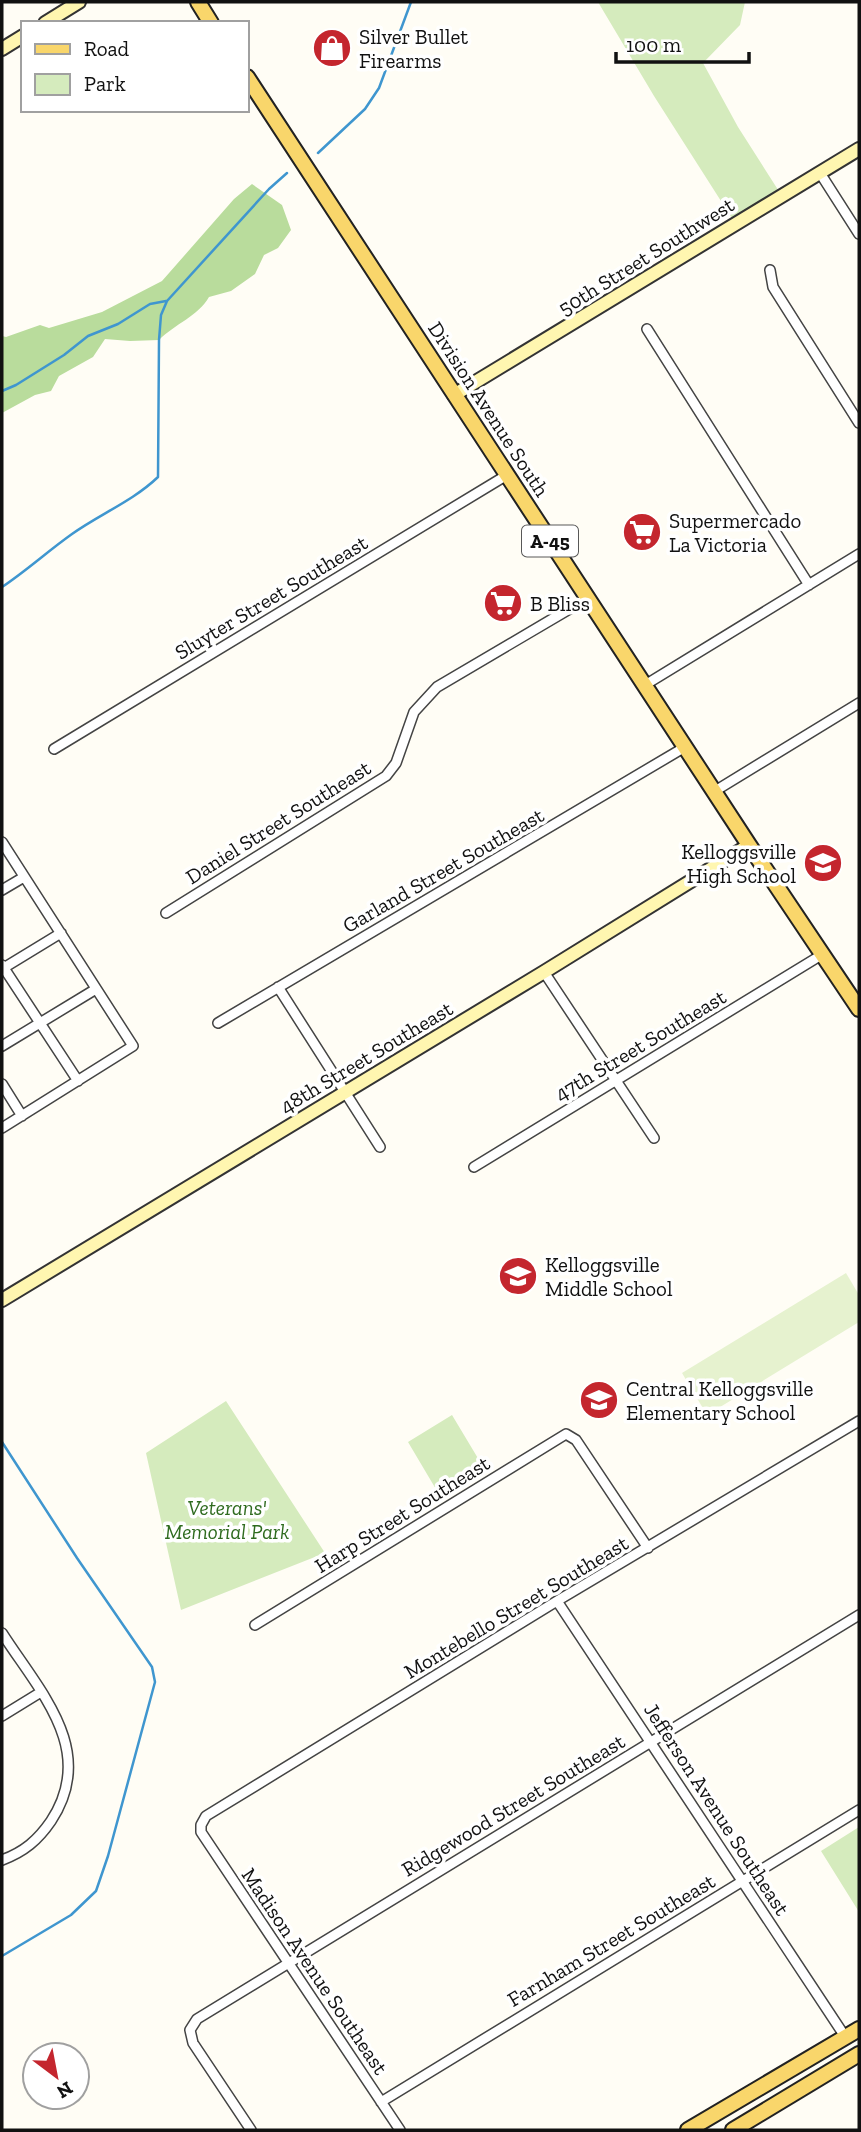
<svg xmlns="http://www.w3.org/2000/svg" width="861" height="2132" font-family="'Zilla Slab',serif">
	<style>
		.green { fill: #d5ebbd }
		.forest { fill: #b9dc9c }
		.pitch { fill: #e6f2cf }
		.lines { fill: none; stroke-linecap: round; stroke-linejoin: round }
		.stream { stroke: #3f96cf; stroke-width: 2.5 }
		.street-casing { stroke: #444; stroke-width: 12 }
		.secondary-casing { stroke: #333; stroke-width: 16 }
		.primary-casing { stroke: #222; stroke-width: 18 }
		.street { stroke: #fff; stroke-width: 9 }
		.secondary { stroke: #fff6b0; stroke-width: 12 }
		.primary { stroke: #f9d66b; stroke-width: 14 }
		.labels { text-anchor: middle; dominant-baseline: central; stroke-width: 7; stroke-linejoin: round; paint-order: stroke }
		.shield { fill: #fff; stroke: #585858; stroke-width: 2 }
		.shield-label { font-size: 19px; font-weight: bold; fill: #111 }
		.poi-label { font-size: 21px; fill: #111; stroke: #fff; text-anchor: start }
		.street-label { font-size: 21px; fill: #111; stroke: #fff }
		.park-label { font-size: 21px; font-style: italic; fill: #2f6b1f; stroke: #fff }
	</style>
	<rect width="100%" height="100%" fill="#fffdf5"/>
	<!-- green -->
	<path class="green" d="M 598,2 L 745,2 L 740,25 L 703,63 L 738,127 L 782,196 L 735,223 L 654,96 Z
		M 226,1401 L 325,1553 L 181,1610 L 146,1453 Z
		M 452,1415 L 482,1465 L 456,1481 L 458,1486 L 440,1496 L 408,1442 Z
		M 859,1827 L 859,1912 L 821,1851 Z"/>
	<!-- forest -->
	<path class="forest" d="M 252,184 L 282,205 L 291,230 L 278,248 L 264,255 L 255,274 L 231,291 L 209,297 C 198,316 175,324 159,340 L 130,341 L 105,339 L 93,357 L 59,376 L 51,391 L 35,395 L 2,413 L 2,336 L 6,337 L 40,325 L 49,328 L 102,312 L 162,281 L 234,199 Z"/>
	<!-- pitch -->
	<path class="pitch" d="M 846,1273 L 859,1295 L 859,1322 L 707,1415 L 682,1373 Z"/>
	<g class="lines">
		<!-- stream -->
		<path class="stream" d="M 318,153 L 365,109 L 379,88 L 411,2
			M 2,391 L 16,385 L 64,355 L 88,336 L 118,324 L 150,304 L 166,301
			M 2,587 C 26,571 48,551 72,534 C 100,514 133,501 158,477 L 159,340 L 161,315 L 167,301 L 269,189 L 287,173
			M 2,1442 L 77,1558 L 152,1667 L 155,1682 L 108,1856 L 96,1891 L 71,1915 L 2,1956"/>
		<!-- street casing -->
		<g class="street-casing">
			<path id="street" d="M 820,173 L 859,234
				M 770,270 L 773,287 L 859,423
				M 647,329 L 809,585
				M 645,685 L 859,554
				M 54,749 L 507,475
				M 715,791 L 859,703
				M 2,842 L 133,1046 L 2,1128
				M 2,890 L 24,877
				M 166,913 L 386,776 L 396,763 L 414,712 L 437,687 L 588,598
				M 2,965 L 78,1081
				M 2,969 L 61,933
				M 544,972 L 654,1138
				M 278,987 L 380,1147
				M 218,1023 L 685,747
				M 2,1046 L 96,989
				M 2,1084 L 22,1116
				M 474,1167 L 823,954
				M 557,1601 L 846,2038
				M 255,1625 L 566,1434 L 576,1440 L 648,1548
				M 2,1633 C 39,1691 98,1750 51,1821 C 38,1840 24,1852 2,1860
				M 2,1716 L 41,1692
				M 381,2102 L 859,1810
				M 251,2130 L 193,2043 L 190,2030 L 197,2019 L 859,1615
				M 400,2130 L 201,1832 L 201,1825 L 206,1816 L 557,1601 L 859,1421"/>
		</g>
		<!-- secondary casing -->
		<g class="secondary-casing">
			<path id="secondary" d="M 45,23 L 79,2
				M 2,49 L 23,36
				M 454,395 L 859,149
				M 2,1300 L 544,972 L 749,845"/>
		</g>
		<!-- primary casing -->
		<g class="primary-casing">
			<path id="primary" d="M 198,2 L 211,23
				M 247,77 L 749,845 L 859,1009
				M 688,2130 L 859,2029
				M 733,2130 L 859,2054"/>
		</g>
		<!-- street -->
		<use href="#street" class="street"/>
		<!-- secondary -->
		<use href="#secondary" class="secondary"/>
		<!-- primary -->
		<use href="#primary" class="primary"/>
	</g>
	<!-- icons -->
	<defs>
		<g id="shop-disc" transform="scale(2.0125)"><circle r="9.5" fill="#c4262e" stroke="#fff"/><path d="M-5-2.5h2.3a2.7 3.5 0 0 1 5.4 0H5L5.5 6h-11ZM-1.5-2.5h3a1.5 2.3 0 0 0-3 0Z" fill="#fff"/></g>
		<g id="supermarket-disc" transform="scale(2.0125)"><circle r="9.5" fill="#c4262e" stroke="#fff"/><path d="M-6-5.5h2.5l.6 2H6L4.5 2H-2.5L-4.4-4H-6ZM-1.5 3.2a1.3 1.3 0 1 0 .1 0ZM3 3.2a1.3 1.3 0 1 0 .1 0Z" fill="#fff"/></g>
		<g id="school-disc" transform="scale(2.0125)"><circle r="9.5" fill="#c4262e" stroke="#fff"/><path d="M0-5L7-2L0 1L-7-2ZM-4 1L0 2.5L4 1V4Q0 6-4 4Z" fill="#fff"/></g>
	</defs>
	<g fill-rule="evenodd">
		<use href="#shop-disc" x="332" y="48"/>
		<use href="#supermarket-disc" x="642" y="532"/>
		<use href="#supermarket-disc" x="503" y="603"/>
		<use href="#school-disc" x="823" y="863"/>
		<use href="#school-disc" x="518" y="1276"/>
		<use href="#school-disc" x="599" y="1400"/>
	</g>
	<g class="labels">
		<!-- shield labels -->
		<rect class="shield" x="522" y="525.5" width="56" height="31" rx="5"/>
		<g class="shield-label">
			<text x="550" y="541">A-45</text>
		</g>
		<!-- poi labels -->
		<g class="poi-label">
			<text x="359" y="36">Silver Bullet<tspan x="359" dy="24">Firearms</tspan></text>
			<text x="669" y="520">Supermercado<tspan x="669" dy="24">La Victoria</tspan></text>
			<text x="530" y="603">B Bliss</text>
			<text x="796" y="851" text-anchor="end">Kelloggsville<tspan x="796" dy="24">High School</tspan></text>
			<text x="545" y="1264">Kelloggsville<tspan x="545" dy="24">Middle School</tspan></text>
			<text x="626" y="1388">Central Kelloggsville<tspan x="626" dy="24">Elementary School</tspan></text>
		</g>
		<!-- street labels -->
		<g class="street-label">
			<text transform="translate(646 256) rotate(-32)">50th Street Southwest</text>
			<text transform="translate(489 409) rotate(57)">Division Avenue South</text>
			<text transform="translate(271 597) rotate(-31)">Sluyter Street Southeast</text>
			<text transform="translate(278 822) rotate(-32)">Daniel Street Southeast</text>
			<text transform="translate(443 870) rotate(-30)">Garland Street Southeast</text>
			<text transform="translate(640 1045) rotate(-31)">47th Street Southeast</text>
			<text transform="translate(366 1057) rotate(-31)">48th Street Southeast</text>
			<text transform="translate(402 1514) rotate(-32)">Harp Street Southeast</text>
			<text transform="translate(516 1607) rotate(-31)">Montebello Street Southeast</text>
			<text transform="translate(513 1805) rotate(-31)">Ridgewood Street Southeast</text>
			<text transform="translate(717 1809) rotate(57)">Jefferson Avenue Southeast</text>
			<text transform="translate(611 1940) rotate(-31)">Farnham Street Southeast</text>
			<text transform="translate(315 1971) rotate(56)">Madison Avenue Southeast</text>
		</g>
		<!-- park labels -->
		<g class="park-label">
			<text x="227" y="1507">Veterans'<tspan x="227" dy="24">Memorial Park</tspan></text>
		</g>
	</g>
	<!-- border -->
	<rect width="861" height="2132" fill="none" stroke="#111111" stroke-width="7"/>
	<!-- legend -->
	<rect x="21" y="21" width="228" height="91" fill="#ffffff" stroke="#a0a0a0" stroke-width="2"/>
	<rect x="35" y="44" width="35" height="10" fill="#f9d66b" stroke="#a0a0a0" stroke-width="2"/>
	<text x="84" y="56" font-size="21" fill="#111111">Road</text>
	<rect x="35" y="74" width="35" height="21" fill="#d5ebbd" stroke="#a0a0a0" stroke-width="2"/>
	<text x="84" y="91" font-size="21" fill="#111111">Park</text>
	<!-- north arrow -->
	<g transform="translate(56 2076) rotate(148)"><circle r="33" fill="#ffffff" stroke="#a0a0a0" stroke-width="2"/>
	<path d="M0-5L12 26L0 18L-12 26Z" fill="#c4262e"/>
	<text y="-10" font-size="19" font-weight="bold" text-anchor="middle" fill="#111111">N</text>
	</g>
	<!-- scale -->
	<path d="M616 52v10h133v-10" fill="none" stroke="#111111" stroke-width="3.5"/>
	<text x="626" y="52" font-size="21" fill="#111111" stroke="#ffffff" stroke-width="5" paint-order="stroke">100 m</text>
</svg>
